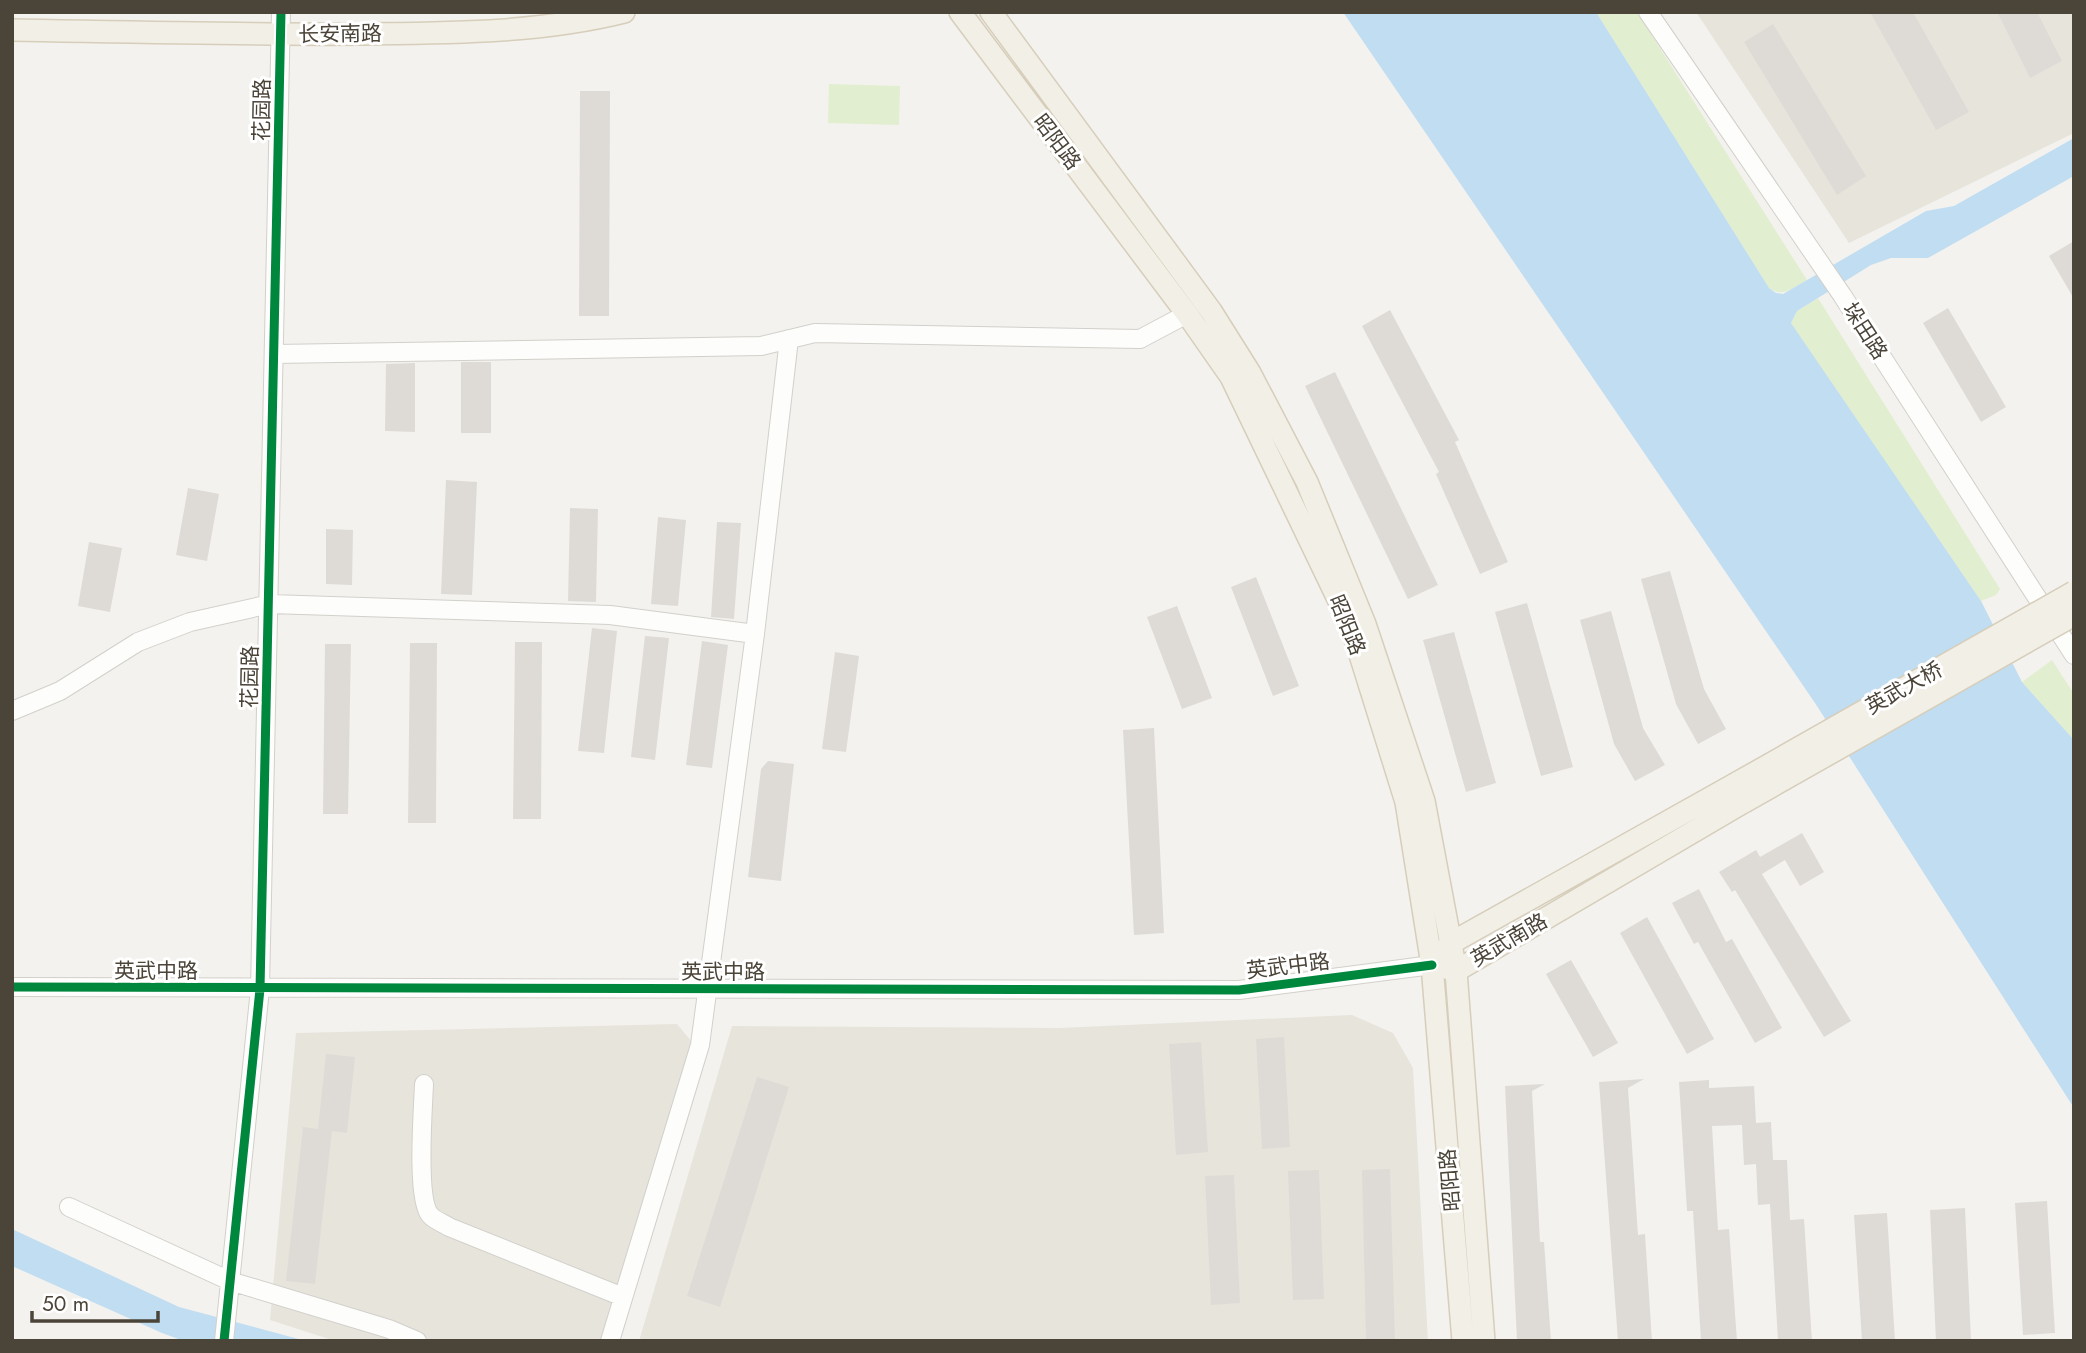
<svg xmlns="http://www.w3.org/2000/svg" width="2086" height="1353" font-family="Jost,'Noto Sans SC',sans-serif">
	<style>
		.residential { fill: #e7e4dc }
		.green { fill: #e1eecf }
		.water { fill: #c0ddf1 }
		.building { fill: #dedbd6 }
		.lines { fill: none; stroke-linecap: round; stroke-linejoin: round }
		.minor-casing { stroke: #d2d0cb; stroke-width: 20 }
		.major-casing { stroke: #d6cebb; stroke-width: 24 }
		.minor { stroke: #fdfdfc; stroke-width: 18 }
		.major { stroke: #f2efe6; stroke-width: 21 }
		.major-bridge-casing { stroke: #d6cebb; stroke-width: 24; stroke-linecap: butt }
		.major-bridge { stroke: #f2efe6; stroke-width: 21 }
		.cycleway-casing { stroke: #fff; stroke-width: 13 }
		.cycleway { stroke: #00873e; stroke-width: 9 }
		.labels { text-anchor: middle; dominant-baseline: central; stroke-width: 6; stroke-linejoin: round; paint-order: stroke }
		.street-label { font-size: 21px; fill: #4b4439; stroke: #fff }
	</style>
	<rect width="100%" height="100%" fill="#f4f2ee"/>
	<!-- residential -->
	<path class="residential" d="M 1696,12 L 2074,12 L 2074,133 L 1849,243 Z
		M 1352,1015 L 1393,1033 L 1413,1068 L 1428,1341 L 639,1341 L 732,1026 L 1059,1028 Z
		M 677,1024 L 702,1054 L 606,1341 L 335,1341 L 270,1320 L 296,1033 Z"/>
	<!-- green -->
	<path class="green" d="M 1596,12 L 1637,12 L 1807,280 C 1793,288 1783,298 1769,288 Z
		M 829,84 L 900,86 L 899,125 L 828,123 Z
		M 1818,298 L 2000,589 L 1996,595 L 1981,601 L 1794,328 L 1791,323 L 1797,311 Z
		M 2052,660 L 2074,694 L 2074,740 L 2022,682 Z"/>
	<!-- water -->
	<path class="water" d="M 1343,12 L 1596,12 L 1769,288 L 1776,293 L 1783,294 L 1926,211 L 1954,206 L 2074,138 L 2074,176 L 1928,258 L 1891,258 L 1871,265 L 1797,311 L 1791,323 L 1981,601 L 2022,682 L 2074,740 L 2074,1108 L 1815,703 Z
		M 12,1229 L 179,1307 L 306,1341 L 184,1341 L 162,1333 L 12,1266 Z"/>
	<!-- building -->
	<path class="building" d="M 1870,12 L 1913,12 L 1969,112 L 1936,130 Z
		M 1997,12 L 2037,12 L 2062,61 L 2030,78 Z
		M 1773,24 L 1866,176 L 1837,195 L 1744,42 Z
		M 580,91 L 610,91 L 609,316 L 579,316 Z
		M 2074,241 L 2074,299 L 2049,256 Z
		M 1948,308 L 2006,407 L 1981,422 L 1923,323 Z
		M 1390,310 L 1459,440 L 1455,442 L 1508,562 L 1480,574 L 1436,474 L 1439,472 L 1362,326 Z
		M 461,362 L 491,362 L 491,433 L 461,433 Z
		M 415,363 L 415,432 L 385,431 L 386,364 Z
		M 1335,372 L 1438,585 L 1408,599 L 1305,386 Z
		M 446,480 L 477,482 L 472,595 L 441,594 Z
		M 188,488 L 219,494 L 207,561 L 176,555 Z
		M 570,508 L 598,509 L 596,602 L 568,601 Z
		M 658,517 L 686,520 L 678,606 L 651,604 Z
		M 717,522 L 741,523 L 734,619 L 711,617 Z
		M 326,529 L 353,530 L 352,585 L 326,584 Z
		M 89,542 L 122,548 L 110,612 L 78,606 Z
		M 1670,571 L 1704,689 L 1726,729 L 1698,744 L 1676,704 L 1641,579 Z
		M 1256,577 L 1299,686 L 1273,696 L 1231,587 Z
		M 1527,603 L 1573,767 L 1541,776 L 1495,612 Z
		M 1177,606 L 1212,698 L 1182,709 L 1147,617 Z
		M 1611,611 L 1643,728 L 1665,765 L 1635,781 L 1614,744 L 1580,620 Z
		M 592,628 L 617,631 L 604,753 L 578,751 Z
		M 1454,632 L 1496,783 L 1466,792 L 1423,640 Z
		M 645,636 L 669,638 L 655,760 L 631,757 Z
		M 702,641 L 728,645 L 712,768 L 686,765 Z
		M 515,642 L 542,642 L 541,819 L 513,819 Z
		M 410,643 L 437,643 L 436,823 L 408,823 Z
		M 325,644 L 351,644 L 348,814 L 323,814 Z
		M 835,652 L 859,656 L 846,752 L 822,749 Z
		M 1154,728 L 1164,933 L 1134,935 L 1123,730 Z
		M 768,761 L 794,764 L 781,881 L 748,877 L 761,769 Z
		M 1802,833 L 1824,872 L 1800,886 L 1785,860 L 1762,874 L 1851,1021 L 1824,1037 L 1735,890 L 1732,892 L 1719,872 L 1756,850 L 1760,857 Z
		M 1699,889 L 1726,942 L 1732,939 L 1782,1028 L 1755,1043 L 1698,942 L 1694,944 L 1672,903 Z
		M 1647,917 L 1714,1039 L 1687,1054 L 1620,933 Z
		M 1571,960 L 1618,1043 L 1593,1057 L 1546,974 Z
		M 1284,1037 L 1290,1147 L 1262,1149 L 1256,1039 Z
		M 1201,1042 L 1208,1152 L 1176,1155 L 1169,1044 Z
		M 326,1054 L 355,1057 L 347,1133 L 332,1131 L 315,1284 L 286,1281 L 303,1127 L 318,1129 Z
		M 757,1077 L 789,1087 L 720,1307 L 687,1296 Z
		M 1644,1079 L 1628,1088 L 1638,1235 L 1645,1234 L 1652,1341 L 1618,1341 L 1599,1082 Z
		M 1709,1080 L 1709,1088 L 1754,1086 L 1756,1123 L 1771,1122 L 1773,1160 L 1787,1160 L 1790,1220 L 1804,1219 L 1812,1341 L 1778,1341 L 1770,1204 L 1758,1205 L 1756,1164 L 1744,1165 L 1742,1125 L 1712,1126 L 1718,1230 L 1729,1229 L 1737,1341 L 1701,1341 L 1693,1211 L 1687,1211 L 1679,1082 Z
		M 1545,1084 L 1532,1091 L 1540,1242 L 1544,1242 L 1551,1341 L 1517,1341 L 1505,1086 Z
		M 1390,1169 L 1395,1341 L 1366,1341 L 1362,1170 Z
		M 1319,1170 L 1324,1299 L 1293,1300 L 1288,1171 Z
		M 1234,1175 L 1240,1303 L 1211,1305 L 1205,1176 Z
		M 2047,1201 L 2055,1333 L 2023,1335 L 2015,1203 Z
		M 1965,1208 L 1971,1341 L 1936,1341 L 1930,1210 Z
		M 1887,1213 L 1895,1341 L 1862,1341 L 1854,1215 Z"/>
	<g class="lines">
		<!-- minor casing -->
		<g class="minor-casing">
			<path id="minor" d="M 1648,12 L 1842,295 L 2074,655
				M 275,354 L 761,346 L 815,333 L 1140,339 L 1187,314
				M 12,711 L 60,691 L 138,642 L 190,622 L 270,604 L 610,615 L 755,634
				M 12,987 L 1239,990 L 1432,965
				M 424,1084 C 423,1110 416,1198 430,1215 C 434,1220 443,1223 449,1227 L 623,1297
				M 69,1207 L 230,1281 L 389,1329 L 417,1341
				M 224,1341 L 260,989 L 281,12
				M 610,1341 L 700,1045 L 755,634 L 789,339"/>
		</g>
		<!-- major casing -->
		<g class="major-casing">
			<path id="major" d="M 960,12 L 1187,314 L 1231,377 L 1351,626 L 1406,802 L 1432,965 L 1463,1341
				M 991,12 L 1211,311 L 1250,373 L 1307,482 L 1365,624 L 1424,801 L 1456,971 L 1484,1341
				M 12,30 C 130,32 247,35 364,34 C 451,33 539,33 624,12
				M 1444,951 L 1451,943 L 1735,784
				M 1446,968 L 1456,971 L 1744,802"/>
		</g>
		<!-- minor -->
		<use href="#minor" class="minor"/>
		<!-- major -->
		<use href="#major" class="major"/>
		<!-- major-bridge casing -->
		<g class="major-bridge-casing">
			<path id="major-bridge" d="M 1735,784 L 2074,592
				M 1744,802 L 2074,615"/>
		</g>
		<!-- major-bridge -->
		<use href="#major-bridge" class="major-bridge"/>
		<!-- cycleway casing -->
		<g class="cycleway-casing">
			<path id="cycleway" d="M 12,987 L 1239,990 L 1432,965
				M 224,1341 L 260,989 L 281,12"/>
		</g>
		<!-- cycleway -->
		<use href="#cycleway" class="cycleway"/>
	</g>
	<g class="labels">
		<!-- street labels -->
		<g class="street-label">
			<text transform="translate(340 34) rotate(-1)">长安南路</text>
			<text transform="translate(262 110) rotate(-89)">花园路</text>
			<text transform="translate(1057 142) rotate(53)">昭阳路</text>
			<text transform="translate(1865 331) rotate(57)">垛田路</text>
			<text transform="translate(1347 625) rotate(68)">昭阳路</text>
			<text transform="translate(250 677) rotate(-89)">花园路</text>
			<text transform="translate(1904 688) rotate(-29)">英武大桥</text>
			<text transform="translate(1509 940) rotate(-30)">英武南路</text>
			<text transform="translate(1288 966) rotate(-7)">英武中路</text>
			<text x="156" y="971">英武中路</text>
			<text x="723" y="972">英武中路</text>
			<text transform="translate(1450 1180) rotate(-95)">昭阳路</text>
		</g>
	</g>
	<!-- border -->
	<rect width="2086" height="1353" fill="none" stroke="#4b4439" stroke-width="28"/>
	<!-- scale -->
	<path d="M32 1311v10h126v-10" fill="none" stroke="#4b4439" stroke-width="3.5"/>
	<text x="42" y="1311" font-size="21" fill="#4b4439" stroke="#ffffff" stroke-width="5" paint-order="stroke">50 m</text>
</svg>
